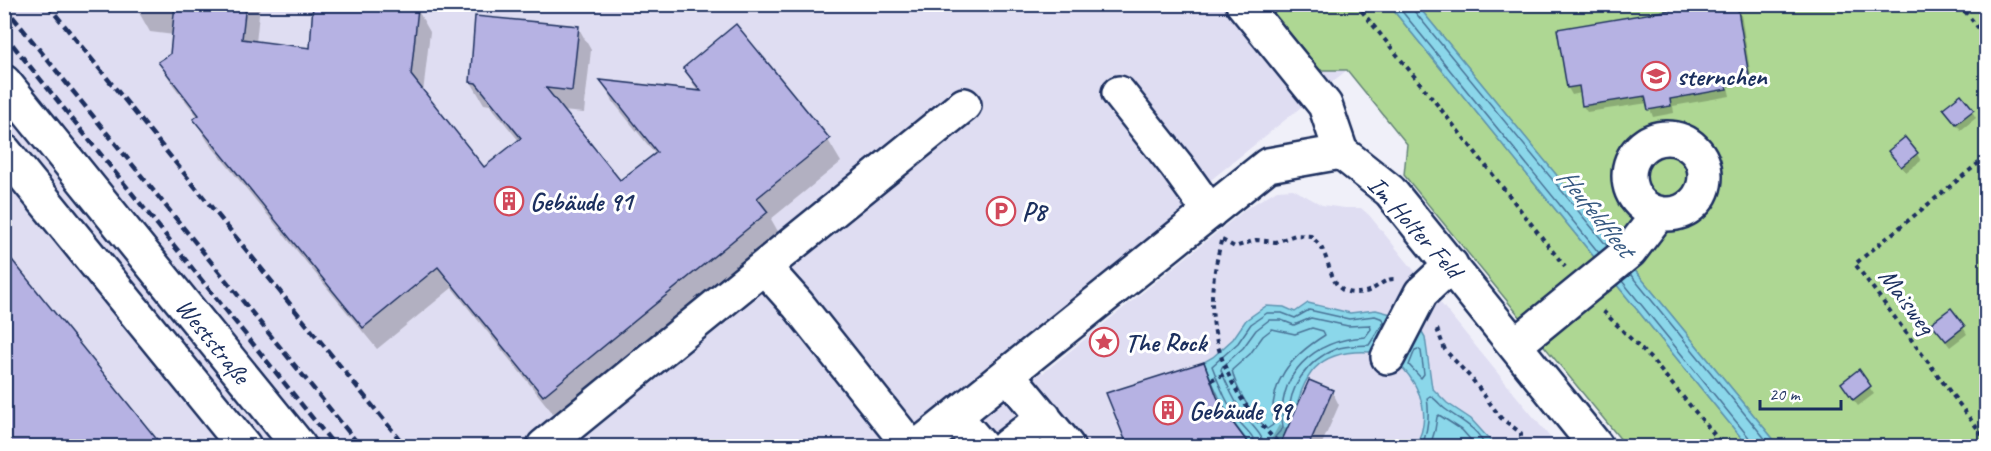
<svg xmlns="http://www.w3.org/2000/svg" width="1991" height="451" font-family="Caveat,sans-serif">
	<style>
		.built { fill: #dfddf2 }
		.green { fill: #aed793; stroke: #648378; stroke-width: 1.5 }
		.water { fill: #8bd7ea; stroke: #5e94b2; stroke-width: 1.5 }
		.shadow { fill: #0003 }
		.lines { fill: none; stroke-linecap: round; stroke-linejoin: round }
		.shore { stroke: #487296; stroke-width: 1.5 }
		.stream { stroke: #5e94b2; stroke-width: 8 }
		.building { fill: #b6b2e3; stroke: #1b2f5e; stroke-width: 1.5 }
		.minor-casing { stroke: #1b2f5e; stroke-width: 38 }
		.path { stroke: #1b2f5e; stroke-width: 4; stroke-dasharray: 4.5 4.5; stroke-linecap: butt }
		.minor { stroke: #fff; stroke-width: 33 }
		.rail { stroke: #1b2f5e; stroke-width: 4.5; stroke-dasharray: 9 4.5; stroke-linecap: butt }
		.labels { text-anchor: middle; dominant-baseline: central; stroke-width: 6; stroke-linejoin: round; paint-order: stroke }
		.poi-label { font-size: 26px; font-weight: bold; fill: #1b2f5e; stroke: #fff; text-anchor: start }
		.street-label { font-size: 26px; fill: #1b2f5e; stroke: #fff }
		.water-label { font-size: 27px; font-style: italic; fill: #375981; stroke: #fff }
	</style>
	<rect width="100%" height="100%" fill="#f0f0f9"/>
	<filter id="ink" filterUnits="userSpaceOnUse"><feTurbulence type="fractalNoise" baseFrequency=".0167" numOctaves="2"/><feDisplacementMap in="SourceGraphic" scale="12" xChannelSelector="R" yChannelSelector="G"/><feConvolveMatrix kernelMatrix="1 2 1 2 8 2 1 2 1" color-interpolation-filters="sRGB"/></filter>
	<g filter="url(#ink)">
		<!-- built -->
		<path class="built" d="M 4,5 L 1267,5 L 1320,70 L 1347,70 L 1186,200 L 1184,212 L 1020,345 L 1043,373 L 1247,208 L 1277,190 L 1293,189 L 1322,205 L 1345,208 L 1361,208 L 1369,215 L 1557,446 L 5,446 Z"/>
		<!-- green -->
		<path class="green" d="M 1267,5 L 1389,5 L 1748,446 L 1626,446 L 1404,175 L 1407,144 L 1347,70 L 1320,70 Z
			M 1417,5 L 1986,5 L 1986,446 L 1779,446 Z"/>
		<!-- water -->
		<path class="water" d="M 1389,5 L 1417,5 L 1779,446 L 1748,446 Z
			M 1308,303 L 1350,313 L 1376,310 L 1395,315 L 1372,352 C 1299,347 1303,395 1284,446 L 1252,446 C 1229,421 1216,393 1204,362 L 1213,357 L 1233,339 L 1246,320 L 1266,306 L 1284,307 L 1295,312 Z
			M 1418,325 L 1425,337 L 1432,388 L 1447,403 L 1471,419 L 1490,440 L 1490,446 L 1415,446 C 1432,419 1422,389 1402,367 Z"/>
		<!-- shadow -->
		<path class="shadow" d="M 137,4 L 260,4 L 256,43 L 311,50 L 417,9 L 430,32 L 423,93 L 484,169 L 519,141 L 490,105 L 484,104 L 471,82 L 578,27 L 591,50 L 584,113 L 562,111 L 620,182 L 656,155 L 614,103 L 602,82 L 698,92 L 684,68 L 828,140 L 841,162 L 771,219 L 780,235 L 556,417 L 452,288 L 377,349 L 208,142 L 195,120 L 198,117 L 173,85 L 160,63 L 172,54 L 174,35 L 150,32 L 137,9 Z
			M 1716,4 L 1738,4 L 1740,8 L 1752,83 L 1728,87 L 1730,96 L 1673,106 L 1674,113 L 1653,117 L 1648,103 L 1587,112 L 1583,106 L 1581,93 L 1572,95 L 1568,88 Z
			M 1972,111 L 1976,118 L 1961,130 L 1949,115 Z
			M 1917,154 L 1921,161 L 1906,172 L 1894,158 Z
			M 1986,206 L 1986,221 L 1980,211 Z
			M 1963,327 L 1967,334 L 1950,347 L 1937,330 Z
			M 1203,364 L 1211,377 L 1224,411 L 1129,446 L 1108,394 Z
			M 1858,371 L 1874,394 L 1858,406 L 1846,390 Z
			M 1332,391 L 1339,405 L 1321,446 L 1267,446 L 1279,425 L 1288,430 Z"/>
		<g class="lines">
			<!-- shore -->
			<path class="shore" d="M 1396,4 L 1599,253
				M 1413,4 L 1414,11 L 1607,246
				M 1630,274 L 1771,446
				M 1622,281 L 1751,440 L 1753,446
				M 1312,328 L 1323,331 L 1325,335 C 1290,357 1269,381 1273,425 L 1267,429 C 1252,414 1236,391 1232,370 L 1250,354 L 1263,336 L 1272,329 L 1295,334 Z
				M 1418,349 L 1421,351 L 1424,374 L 1421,378 L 1409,365 L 1415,350 Z
				M 1256,446 C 1255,436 1243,427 1237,419 C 1226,402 1219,385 1212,366 L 1238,343 L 1251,324 L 1267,313 L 1282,313 L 1295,318 L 1309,310 L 1349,319 L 1375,316 L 1383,319 L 1384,322 L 1369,345 C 1358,346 1347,345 1336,349 C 1307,360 1287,389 1289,420
				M 1264,446 C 1263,434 1250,424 1243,414 C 1234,400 1227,385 1221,370 L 1222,367 L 1243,348 L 1256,330 L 1269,320 L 1281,320 L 1294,325 L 1311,318 L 1348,326 L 1370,325 L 1371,329 L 1365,337 C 1313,340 1276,374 1283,428 L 1275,437 L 1272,446
				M 1422,446 C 1428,430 1430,416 1427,398 L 1430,396 C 1436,399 1440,405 1445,409 C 1458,419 1480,429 1484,446
				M 1430,446 L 1435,430 L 1437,417 L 1439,415 L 1462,430 L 1476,446"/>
			<!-- stream -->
			<path class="stream" d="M 1986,4 L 1986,5"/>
		</g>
		<!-- building -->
		<path class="building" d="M 175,4 L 246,4 L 242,39 L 310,48 L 313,4 L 384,4 L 418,8 L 411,75 L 484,167 L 521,138 L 476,83 L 470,82 L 475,16 L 579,26 L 572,91 L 546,88 L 620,180 L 657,152 L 600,80 L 701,91 L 683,68 L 736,24 L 830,139 L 757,198 L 768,212 L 543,396 L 438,267 L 363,328 L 193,119 L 199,115 L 158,62 L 170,54 Z
			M 1706,4 L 1737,4 L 1749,76 L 1725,80 L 1727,89 L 1670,99 L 1671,106 L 1648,110 L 1645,96 L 1582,106 L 1579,86 L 1567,88 L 1557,29 Z
			M 1961,94 L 1974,110 L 1956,124 L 1943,108 Z
			M 1905,137 L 1918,153 L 1901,167 L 1888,151 Z
			M 4,250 L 163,447 L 4,447 Z
			M 1951,308 L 1965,326 L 1946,341 L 1931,323 Z
			M 1204,362 L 1217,397 L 1233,423 L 1251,447 L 1128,447 L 1106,393 Z
			M 1859,369 L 1871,386 L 1853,400 L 1841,383 Z
			M 1309,380 L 1333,390 L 1308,447 L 1279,447 Z"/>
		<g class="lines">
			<!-- minor casing -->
			<g class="minor-casing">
				<path id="minor" d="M 1243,4 L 1325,105 L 1341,152
					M 4,82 L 299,446
					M 1119,93 L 1176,165 L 1210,212
					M1629 176a38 38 0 1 1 76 0a38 38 0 1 1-76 0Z
					M 4,151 L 244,446
					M 764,267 L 964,105
					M 1515,345 L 1630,251 L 1659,213
					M 1388,357 L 1421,293 L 1451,265
					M 1008,375 L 1067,446
					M 956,417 L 981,446
					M 544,446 L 764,267 L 798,305 L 910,446
					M 918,446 L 1268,165 L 1341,152 L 1390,191 L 1596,446
					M 1007,446 L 1044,417"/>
			</g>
			<!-- path -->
			<path class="path" d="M 1356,4 L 1468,143 L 1565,267
				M 1959,4 L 1986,37
				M 1986,157 L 1855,264 L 1986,440
				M 1222,240 L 1235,247 L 1256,240 L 1276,242 L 1295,235 L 1311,236 C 1315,241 1321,245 1323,251 C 1334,274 1331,298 1365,292 C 1376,290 1384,278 1395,279
				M 1221,241 C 1217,260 1212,280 1212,300 C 1212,358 1240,408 1282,446
				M 1603,311 L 1652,360 L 1724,446
				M 1437,329 L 1445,350 L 1472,379 L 1501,418 L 1521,433 L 1521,446
				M 1211,380 L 1227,373"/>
			<!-- minor -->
			<use href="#minor" class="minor"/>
			<!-- rail -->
			<path class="rail" d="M 47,4 L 405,446
				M 4,6 L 360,446
				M 4,34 L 335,446"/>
		</g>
	</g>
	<!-- icons -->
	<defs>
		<g id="school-ring" transform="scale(1.5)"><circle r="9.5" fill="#fff" stroke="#d1495b" stroke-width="1.5"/><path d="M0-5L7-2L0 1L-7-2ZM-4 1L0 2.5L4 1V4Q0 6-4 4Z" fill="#d1495b"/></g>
		<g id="building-ring" transform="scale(1.5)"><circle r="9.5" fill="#fff" stroke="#d1495b" stroke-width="1.5"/><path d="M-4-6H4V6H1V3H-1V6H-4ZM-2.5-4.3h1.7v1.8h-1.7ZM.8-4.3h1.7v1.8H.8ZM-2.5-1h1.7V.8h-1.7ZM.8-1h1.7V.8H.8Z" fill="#d1495b"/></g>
		<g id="parking-ring" transform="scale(1.5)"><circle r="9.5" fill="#fff" stroke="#d1495b" stroke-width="1.5"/><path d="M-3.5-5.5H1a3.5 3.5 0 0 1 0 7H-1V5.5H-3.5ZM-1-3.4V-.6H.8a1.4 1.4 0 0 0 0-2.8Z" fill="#d1495b"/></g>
		<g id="sight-ring" transform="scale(1.5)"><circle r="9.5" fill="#fff" stroke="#d1495b" stroke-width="1.5"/><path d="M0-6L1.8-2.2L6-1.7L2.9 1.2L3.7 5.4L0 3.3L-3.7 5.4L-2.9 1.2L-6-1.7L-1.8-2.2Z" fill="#d1495b"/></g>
	</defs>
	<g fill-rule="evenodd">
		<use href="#school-ring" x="1656" y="76"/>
		<use href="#building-ring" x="509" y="201"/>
		<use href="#parking-ring" x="1001" y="211"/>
		<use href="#sight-ring" x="1104" y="342"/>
		<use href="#building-ring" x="1168" y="410"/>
	</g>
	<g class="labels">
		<!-- poi labels -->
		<g class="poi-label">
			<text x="1677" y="76">sternchen</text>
			<text x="530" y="201">Gebäude 91</text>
			<text x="1022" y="211">P8</text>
			<text x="1125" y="342">The Rock</text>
			<text x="1189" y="410">Gebäude 99</text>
		</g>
		<!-- street labels -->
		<g class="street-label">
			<text transform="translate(1415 227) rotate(48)">Im Holter Feld</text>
			<text transform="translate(1907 301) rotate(53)">Maisweg</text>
			<text transform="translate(213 341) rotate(51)">Weststraße</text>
		</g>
		<!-- water labels -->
		<g class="water-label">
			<text transform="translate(1596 212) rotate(51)">Heufeldfleet</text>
		</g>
	</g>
	<!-- margin -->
	<rect width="1991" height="451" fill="none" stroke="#fff" stroke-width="24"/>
	<rect x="12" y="12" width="1967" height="427" fill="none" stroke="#1b2f5e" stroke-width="2" filter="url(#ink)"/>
	<!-- scale -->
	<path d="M1760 400v9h81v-9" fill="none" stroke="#1b2f5e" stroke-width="3"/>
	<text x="1769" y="400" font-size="18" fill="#1b2f5e" stroke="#ffffff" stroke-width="4.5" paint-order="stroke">20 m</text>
</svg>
